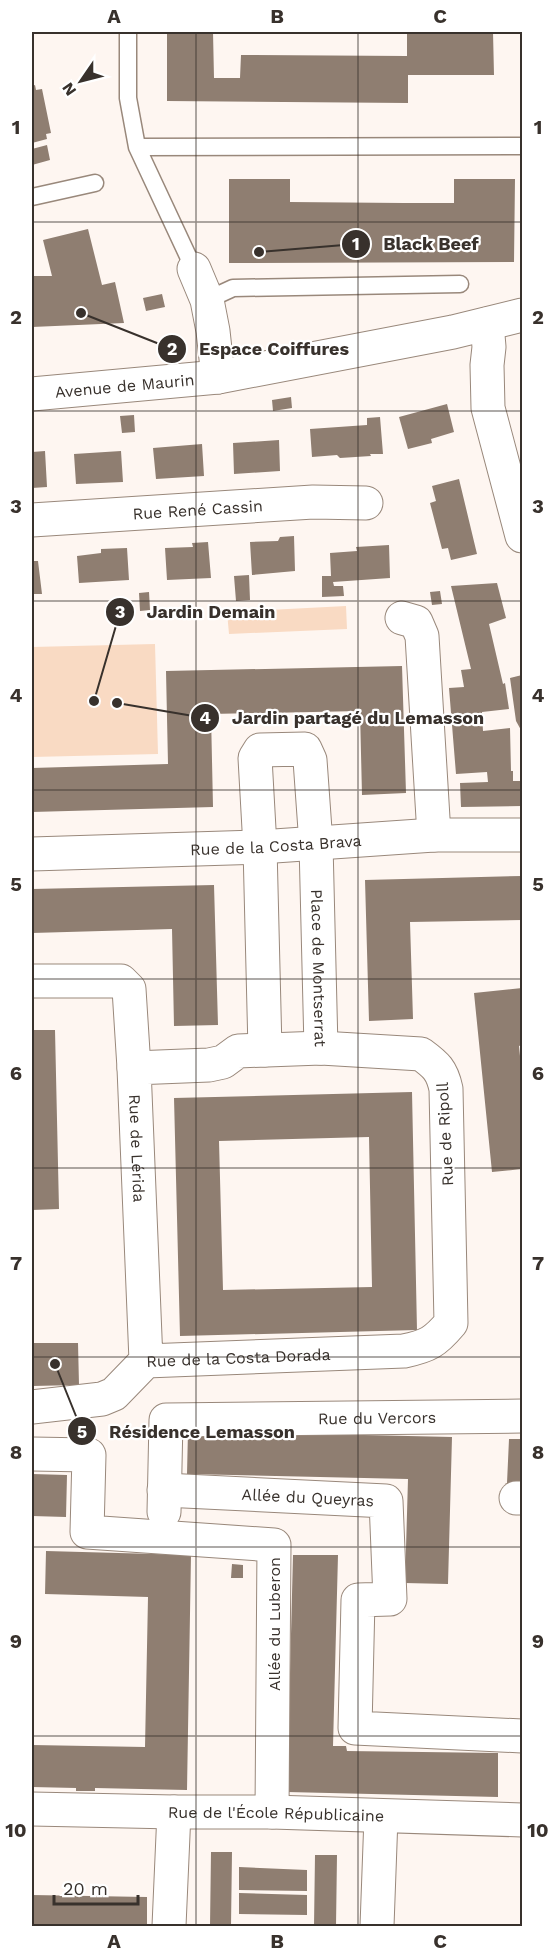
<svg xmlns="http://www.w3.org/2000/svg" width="554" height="1958" font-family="'Work Sans',sans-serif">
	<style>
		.green { fill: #f9dac3 }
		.building { fill: #8f7e71; fill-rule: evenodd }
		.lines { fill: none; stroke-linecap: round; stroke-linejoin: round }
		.lane-casing { stroke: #99887b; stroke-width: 19 }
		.street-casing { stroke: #99887b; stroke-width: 35 }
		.secondary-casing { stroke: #99887b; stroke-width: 35 }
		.lane { stroke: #fff; stroke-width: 16 }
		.street { stroke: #fff; stroke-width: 33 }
		.secondary { stroke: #fff; stroke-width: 33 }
		.grid { fill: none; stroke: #38312c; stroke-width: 1.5; stroke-opacity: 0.55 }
		.labels { text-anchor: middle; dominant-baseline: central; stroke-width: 4.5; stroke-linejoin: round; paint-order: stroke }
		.street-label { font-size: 16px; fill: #38312c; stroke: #fff }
		.leader { fill: none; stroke: #38312c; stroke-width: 2 }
		.callout-dot { fill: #38312c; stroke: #fff; stroke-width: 2 }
		.mark-label { font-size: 18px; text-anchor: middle; font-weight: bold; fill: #fff }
		.callout-label { font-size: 18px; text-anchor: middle; font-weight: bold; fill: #38312c; stroke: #fff; stroke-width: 4.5; stroke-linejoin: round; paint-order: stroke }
		.neatline { fill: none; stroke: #38312c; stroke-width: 2 }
		.grid-label { font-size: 20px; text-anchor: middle; font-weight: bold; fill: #38312c }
	</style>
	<rect width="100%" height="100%" fill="#fef6f1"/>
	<!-- green -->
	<path class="green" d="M 346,606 L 347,629 L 229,634 L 227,612 Z
		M 155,644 L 158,754 L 32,757 L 32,647 Z"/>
	<!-- building -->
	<path class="building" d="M 167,32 L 213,32 L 214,78 L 240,78 L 241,55 L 407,56 L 407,32 L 493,32 L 494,75 L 408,75 L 408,103 L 167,101 Z
		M 35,85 L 36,90 L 42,89 L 51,133 L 46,134 L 47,139 L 32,143 L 32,86 Z
		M 47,145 L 50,160 L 32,165 L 32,149 Z
		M 229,179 L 290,179 L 290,202 L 403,203 L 454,203 L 454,179 L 515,179 L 514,262 L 229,263 Z
		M 88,229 L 102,285 L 115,282 L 124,323 L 32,327 L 32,276 L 52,276 L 43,240 Z
		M 162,294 L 165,307 L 146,311 L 143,298 Z
		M 291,397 L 292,408 L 273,411 L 272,400 Z
		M 447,404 L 454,432 L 431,439 L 432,443 L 408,449 L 399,417 Z
		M 134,415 L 135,432 L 122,433 L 120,416 Z
		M 380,417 L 383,454 L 370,454 L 371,456 L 340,458 L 337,455 L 312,457 L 310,429 L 367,425 L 367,418 Z
		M 279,440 L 280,471 L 234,474 L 233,443 Z
		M 202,444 L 204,476 L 156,479 L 153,448 Z
		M 45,451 L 47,487 L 32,488 L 32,452 Z
		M 121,451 L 123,482 L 76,484 L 74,454 Z
		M 459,479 L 477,554 L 451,560 L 448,548 L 442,549 L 430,503 L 436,501 L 432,486 Z
		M 294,536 L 295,571 L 252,575 L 250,542 L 278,541 L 280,537 Z
		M 208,542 L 211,578 L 167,580 L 165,548 L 193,547 L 192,543 Z
		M 389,545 L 390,578 L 333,582 L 334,586 L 343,586 L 344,596 L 322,597 L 322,576 L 331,576 L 330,553 L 357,551 L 356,547 Z
		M 127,548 L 129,580 L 79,583 L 77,556 L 101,553 L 101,549 Z
		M 32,561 L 38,561 L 42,594 L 32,594 Z
		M 249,575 L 250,600 L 236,601 L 234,576 Z
		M 497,583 L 506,618 L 489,624 L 503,684 L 505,683 L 509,709 L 482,712 L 483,731 L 510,728 L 511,771 L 513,771 L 513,781 L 522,781 L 522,806 L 461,807 L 460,783 L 488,782 L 487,772 L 456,774 L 449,688 L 464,687 L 461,670 L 471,669 L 451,586 Z
		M 440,591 L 442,604 L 432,605 L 430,592 Z
		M 149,592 L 150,610 L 140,611 L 139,593 Z
		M 402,666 L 406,793 L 362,795 L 360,711 L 211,714 L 213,807 L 32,812 L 32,768 L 168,764 L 166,671 Z
		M 522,675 L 522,730 L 521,730 L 516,721 L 510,678 Z
		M 522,876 L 522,920 L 410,922 L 413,1019 L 369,1021 L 365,880 Z
		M 214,885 L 218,1025 L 174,1026 L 172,929 L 32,933 L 32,889 Z
		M 522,988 L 522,1045 L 519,1046 L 521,1066 L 522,1066 L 522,1169 L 492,1172 L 474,993 Z
		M 32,1030 L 55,1030 L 59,1209 L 32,1210 Z
		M 412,1092 L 417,1330 L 180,1336 L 174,1098 ZM 369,1137 L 372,1287 L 223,1290 L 219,1141 Z
		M 32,1343 L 78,1343 L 79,1385 L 32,1386 Z
		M 188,1431 L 452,1437 L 448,1584 L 405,1583 L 408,1479 L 187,1474 Z
		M 509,1439 L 522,1439 L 522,1483 L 507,1483 Z
		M 32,1474 L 67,1475 L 66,1517 L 32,1516 Z
		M 46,1551 L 191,1555 L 187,1790 L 95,1788 L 95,1791 L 76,1791 L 76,1788 L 32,1787 L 32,1745 L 145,1747 L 148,1597 L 45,1594 Z
		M 293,1555 L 338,1555 L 333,1746 L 346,1746 L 347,1751 L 498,1753 L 498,1797 L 287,1792 Z
		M 232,1564 L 243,1565 L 243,1578 L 231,1578 Z
		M 211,1852 L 232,1852 L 231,1926 L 210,1926 Z
		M 315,1855 L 337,1855 L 336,1926 L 314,1926 Z
		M 239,1867 L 307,1870 L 307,1891 L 239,1890 Z
		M 239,1893 L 307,1895 L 307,1915 L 239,1914 Z
		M 32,1895 L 147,1897 L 147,1926 L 32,1926 Z"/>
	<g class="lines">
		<!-- lane casing -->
		<g class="lane-casing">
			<path id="lane" d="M 128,32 L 128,98 L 137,147 L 194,269
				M 137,147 L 522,146
				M 32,197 L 95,183
				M 207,300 L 233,288 L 460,284"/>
		</g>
		<!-- street casing -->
		<g class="street-casing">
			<g id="street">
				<path d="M 194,269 L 207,300 L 213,331 L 218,377"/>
				<path d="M 487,324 L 489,347 L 487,365 L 488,408 L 522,536"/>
				<path id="s1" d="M 32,520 L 313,502 L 366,503"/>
				<path d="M 402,618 L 416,622 L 422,636 L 434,835"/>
				<path id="s2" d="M 32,854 L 260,847 L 434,835 L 522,835"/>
				<path d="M 32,981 L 121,981 L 129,989 L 134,1068"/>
				<path id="s3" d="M 265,1050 L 260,847 L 255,758 L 260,750 L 305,749 L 310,760 L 316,844 L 321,1048"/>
				<path id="s4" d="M 32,1407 L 102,1399 L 114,1394 L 146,1361 L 404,1351 C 428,1346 435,1342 451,1323 L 446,1089 C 442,1070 436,1065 421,1054 L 321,1048 L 238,1051 L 223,1062 L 209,1065 L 134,1068 L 146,1361"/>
				<path d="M 32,1454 L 89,1455 L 87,1532 L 274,1545 L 272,1812"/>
				<path id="s5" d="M 164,1490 L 386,1501 L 390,1599 L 358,1600 L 355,1728 L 522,1736"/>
				<path d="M 516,1498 L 522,1498"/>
				<path id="s6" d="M 164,1512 L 166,1420 L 522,1416"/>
				<path id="s7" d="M 32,1809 L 174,1812 L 272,1812 L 522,1820"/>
				<path d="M 169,1926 L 174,1812"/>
				<path d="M 377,1926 L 381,1817"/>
			</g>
		</g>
		<!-- secondary casing -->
		<g class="secondary-casing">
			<g id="secondary">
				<path id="s8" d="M 32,394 L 218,377 L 453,332 L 522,315"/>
			</g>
		</g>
		<!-- lane -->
		<use href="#lane" class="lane"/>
		<!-- street -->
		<use href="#street" class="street"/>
		<!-- secondary -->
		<use href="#secondary" class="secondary"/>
	</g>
	<!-- grid -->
	<path class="grid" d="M 196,32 L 196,1926M 358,32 L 358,1926M 32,222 L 522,222M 32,411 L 522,411M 32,601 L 522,601M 32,790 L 522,790M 32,979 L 522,979M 32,1168 L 522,1168M 32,1357 L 522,1357M 32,1547 L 522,1547M 32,1736 L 522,1736"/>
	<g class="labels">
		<!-- street labels -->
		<g class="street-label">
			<text stroke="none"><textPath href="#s8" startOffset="93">Avenue de Maurin</textPath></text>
			<text stroke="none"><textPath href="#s1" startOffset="166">Rue René Cassin</textPath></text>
			<text stroke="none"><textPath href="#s2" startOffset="244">Rue de la Costa Brava</textPath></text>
			<text stroke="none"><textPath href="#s3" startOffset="567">Place de Montserrat</textPath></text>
			<text transform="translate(445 1134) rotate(-93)">Rue de Ripoll</text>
			<text stroke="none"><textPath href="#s4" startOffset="1094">Rue de Lérida</textPath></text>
			<text stroke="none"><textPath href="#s4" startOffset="222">Rue de la Costa Dorada</textPath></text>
			<text stroke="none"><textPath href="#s6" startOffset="303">Rue du Vercors</textPath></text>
			<text stroke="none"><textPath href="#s5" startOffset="144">Allée du Queyras</textPath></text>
			<text transform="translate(274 1624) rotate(-90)">Allée du Luberon</text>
			<text stroke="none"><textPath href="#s7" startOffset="244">Rue de l'École Républicaine</textPath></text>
		</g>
	</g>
	<!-- callouts -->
	<path class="leader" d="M259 252L356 244M81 313L172 349M94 701L120 612M117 703L205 718M55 1364L82 1431"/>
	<g class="callout-dot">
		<circle cx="259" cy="252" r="6"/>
		<circle cx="81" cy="313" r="6"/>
		<circle cx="94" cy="701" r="6"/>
		<circle cx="117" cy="703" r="6"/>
		<circle cx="55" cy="1364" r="6"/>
		<circle cx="356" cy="244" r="15"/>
		<circle cx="172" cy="349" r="15"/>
		<circle cx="120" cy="612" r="15"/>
		<circle cx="205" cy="718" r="15"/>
		<circle cx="82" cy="1431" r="15"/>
	</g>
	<g class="mark-label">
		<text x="356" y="250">1</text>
		<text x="172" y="355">2</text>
		<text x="120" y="618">3</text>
		<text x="205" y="724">4</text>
		<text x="82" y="1438">5</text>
	</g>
	<g class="callout-label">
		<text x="431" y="250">Black Beef</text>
		<text x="274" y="355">Espace Coiffures</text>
		<text x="211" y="618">Jardin Demain</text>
		<text x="358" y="724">Jardin partagé du Lemasson</text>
		<text x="202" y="1438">Résidence Lemasson</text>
	</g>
	<!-- border -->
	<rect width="554" height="1958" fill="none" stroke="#ffffff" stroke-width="66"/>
	<!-- north arrow -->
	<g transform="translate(81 81) rotate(235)" stroke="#ffffff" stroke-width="4.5" paint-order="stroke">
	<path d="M0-4.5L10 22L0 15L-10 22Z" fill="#38312c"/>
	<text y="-9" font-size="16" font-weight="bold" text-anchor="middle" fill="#38312c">N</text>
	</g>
	<!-- scale -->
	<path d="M54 1895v9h84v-9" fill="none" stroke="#38312c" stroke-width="3"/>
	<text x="63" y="1895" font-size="18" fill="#38312c" stroke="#ffffff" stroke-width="4.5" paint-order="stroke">20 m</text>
	<rect x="33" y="33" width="488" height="1892" class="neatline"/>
	<g class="grid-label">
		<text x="114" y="23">A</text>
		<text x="277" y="23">B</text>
		<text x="440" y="23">C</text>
		<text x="16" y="134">1</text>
		<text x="538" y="134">1</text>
		<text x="16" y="324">2</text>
		<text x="538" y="324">2</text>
		<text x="16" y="513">3</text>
		<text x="538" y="513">3</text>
		<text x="16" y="702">4</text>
		<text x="538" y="702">4</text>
		<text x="16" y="891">5</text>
		<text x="538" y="891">5</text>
		<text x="16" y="1080">6</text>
		<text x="538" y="1080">6</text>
		<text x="16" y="1270">7</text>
		<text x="538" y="1270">7</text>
		<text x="16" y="1459">8</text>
		<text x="538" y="1459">8</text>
		<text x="16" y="1648">9</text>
		<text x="538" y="1648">9</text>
		<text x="16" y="1837">10</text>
		<text x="538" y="1837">10</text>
		<text x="114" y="1948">A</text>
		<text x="277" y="1948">B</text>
		<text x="440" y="1948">C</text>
	</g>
</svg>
